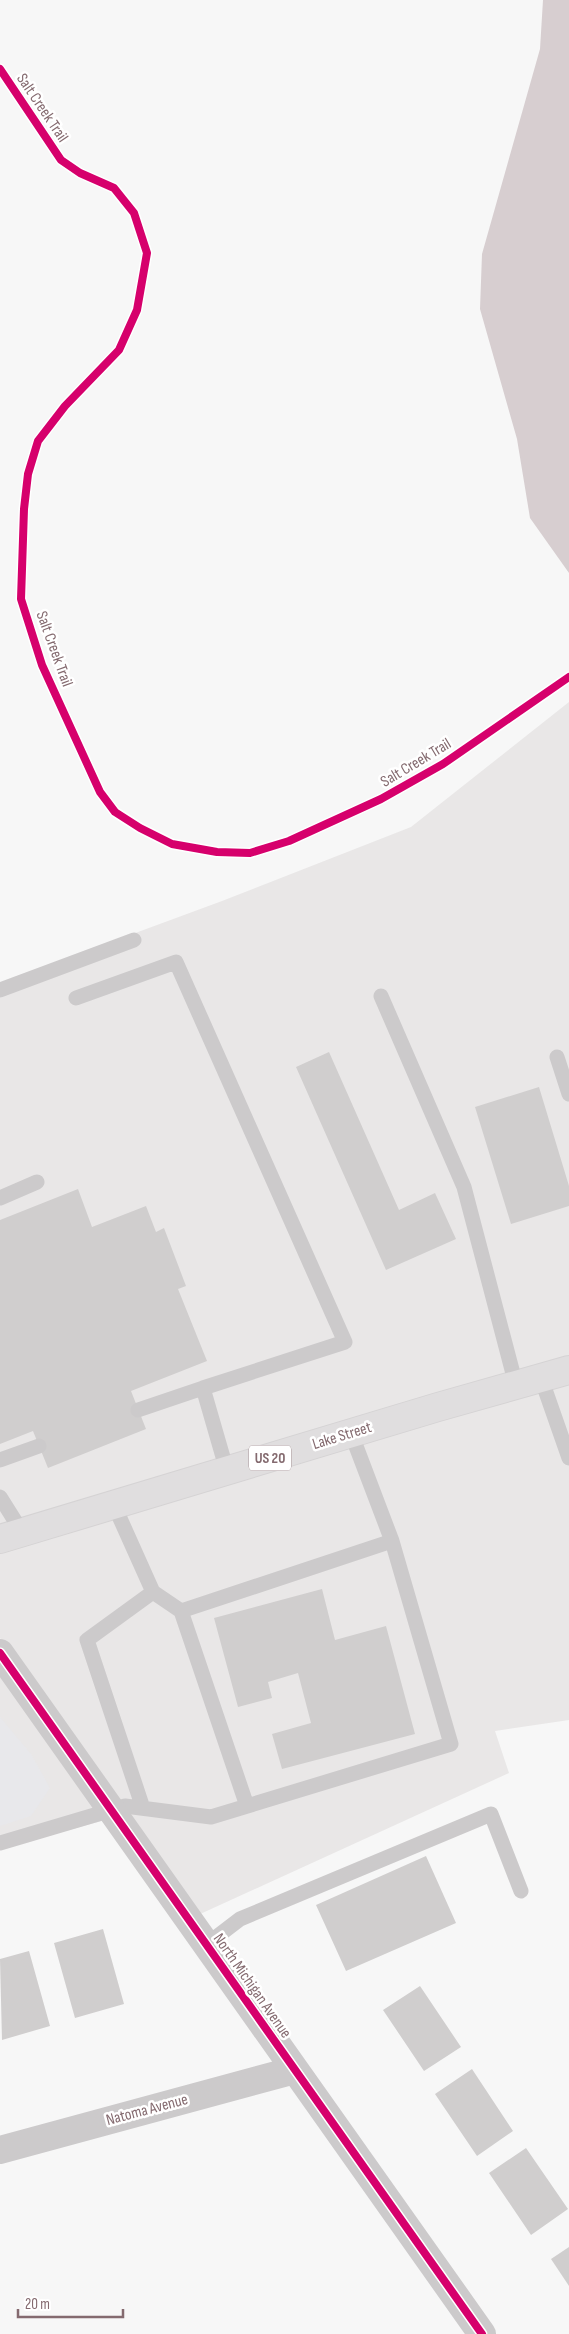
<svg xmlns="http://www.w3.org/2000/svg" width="569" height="2334" font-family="'Sofia Sans Condensed',sans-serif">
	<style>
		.built { fill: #e9e7e7 }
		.green { fill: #e8e8eb }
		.water { fill: #d7ced0 }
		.building { fill: #d0cece }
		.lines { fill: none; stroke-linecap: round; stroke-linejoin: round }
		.primary-casing { stroke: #d5d3d4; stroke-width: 30 }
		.service { stroke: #cccacb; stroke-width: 15 }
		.minor { stroke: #cccacb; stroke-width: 28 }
		.primary { stroke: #e0dedf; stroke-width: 28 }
		.cycleway-casing { stroke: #fff; stroke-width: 11 }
		.cycleway { stroke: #d6006c; stroke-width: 8 }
		.labels { text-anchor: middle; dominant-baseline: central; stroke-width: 5; stroke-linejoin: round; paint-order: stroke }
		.shield { fill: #fff; stroke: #a9979a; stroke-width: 1 }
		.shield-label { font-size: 15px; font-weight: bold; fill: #846a6f }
		.street-label { font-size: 16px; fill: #846a6f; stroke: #fff }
	</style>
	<rect width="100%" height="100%" fill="#f7f7f7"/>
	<!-- built -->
	<path class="built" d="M 569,702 L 569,1359 L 0,1529 L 0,983 L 222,901 L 411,827 Z
		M 569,1381 L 569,1720 L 495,1731 L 509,1773 L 198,1915 L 0,1638 L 0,1547 Z
		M 0,1666 L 109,1819 L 0,1849 Z"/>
	<!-- green -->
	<path class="green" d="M 0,1717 L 31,1754 L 50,1788 L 31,1816 L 0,1826 Z"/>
	<!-- water -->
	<path class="water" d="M 543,0 L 569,0 L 569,573 L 530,518 L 517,439 L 480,309 L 482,254 L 540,49 Z"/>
	<!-- building -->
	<path class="building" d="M 329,1052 L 399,1210 L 435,1193 L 456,1239 L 386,1270 L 296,1067 Z
		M 539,1087 L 569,1186 L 569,1206 L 511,1224 L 475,1107 Z
		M 78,1189 L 92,1227 L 146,1206 L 156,1232 L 164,1228 L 186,1286 L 178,1289 L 207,1361 L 131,1391 L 146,1429 L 48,1468 L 33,1431 L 0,1444 L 0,1220 Z
		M 322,1589 L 335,1640 L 386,1626 L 415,1734 L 282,1769 L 272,1734 L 311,1723 L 298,1673 L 268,1682 L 272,1698 L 238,1707 L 214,1618 Z
		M 426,1856 L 456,1923 L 346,1971 L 316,1905 Z
		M 103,1929 L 124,2004 L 75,2018 L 54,1943 Z
		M 29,1951 L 50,2026 L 2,2040 L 0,1959 Z
		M 420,1986 L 461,2047 L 424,2071 L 383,2010 Z
		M 472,2069 L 513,2131 L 477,2156 L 435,2094 Z
		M 526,2148 L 568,2209 L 531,2235 L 489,2173 Z
		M 569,2247 L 569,2286 L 551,2259 Z"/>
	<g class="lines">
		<!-- primary casing -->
		<g class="primary-casing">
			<path id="primary" d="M 0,1539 L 438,1407 L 569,1370"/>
		</g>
		<!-- service -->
		<path class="service" d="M 0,990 L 134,940
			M 381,996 L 464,1187 L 516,1385
			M 76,998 L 176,962 L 345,1342 L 203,1388 L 227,1471
			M 557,1057 L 569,1094
			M 0,1198 L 37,1182
			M 541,1378 L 569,1458
			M 138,1410 L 203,1388
			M 0,1460 L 39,1446
			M 0,1497 L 22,1532
			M 114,1505 L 153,1592 L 181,1611 L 247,1806
			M 181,1611 L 392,1541
			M 143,1808 L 87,1640 L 153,1592
			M 0,1843 L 125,1806 L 211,1817 L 451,1744 L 392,1541 L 351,1433
			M 206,1945 L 240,1919 L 491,1814 L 521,1891"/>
		<!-- minor -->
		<path class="minor" d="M 0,1653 L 482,2334
			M 0,2150 L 295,2070"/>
		<!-- primary -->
		<use href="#primary" class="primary"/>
		<!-- cycleway casing -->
		<g class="cycleway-casing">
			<path id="cycleway" d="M 0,69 L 61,160 L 80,173 L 114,188 L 134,213 L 147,253 L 137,310 L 119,350 L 65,406 L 38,441 L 28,474 L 24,509 L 21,599 L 42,665 L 100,792 L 115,812 L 140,828 L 172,844 L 217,852 L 250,853 L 289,841 L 381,799 L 443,764 L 569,677
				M 0,1653 L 482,2334"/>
		</g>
		<!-- cycleway -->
		<use href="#cycleway" class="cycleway"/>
	</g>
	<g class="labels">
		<!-- shield labels -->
		<rect class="shield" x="249" y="1445.5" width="42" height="25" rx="4"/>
		<g class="shield-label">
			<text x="270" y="1458">US 20</text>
		</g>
		<!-- street labels -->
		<g class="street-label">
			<text transform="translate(42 108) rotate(56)">Salt Creek Trail</text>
			<text transform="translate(54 649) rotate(70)">Salt Creek Trail</text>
			<text transform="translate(416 763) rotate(-31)">Salt Creek Trail</text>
			<text transform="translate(342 1436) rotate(-17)">Lake Street</text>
			<text transform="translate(252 1986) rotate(55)">North Michigan Avenue</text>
			<text transform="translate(147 2110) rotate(-15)">Natoma Avenue</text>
		</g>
	</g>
	<!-- scale -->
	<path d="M18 2309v8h105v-8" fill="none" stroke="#846a6f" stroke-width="2.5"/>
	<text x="25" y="2309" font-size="15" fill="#846a6f" stroke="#ffffff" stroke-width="4" paint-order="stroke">20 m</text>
</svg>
